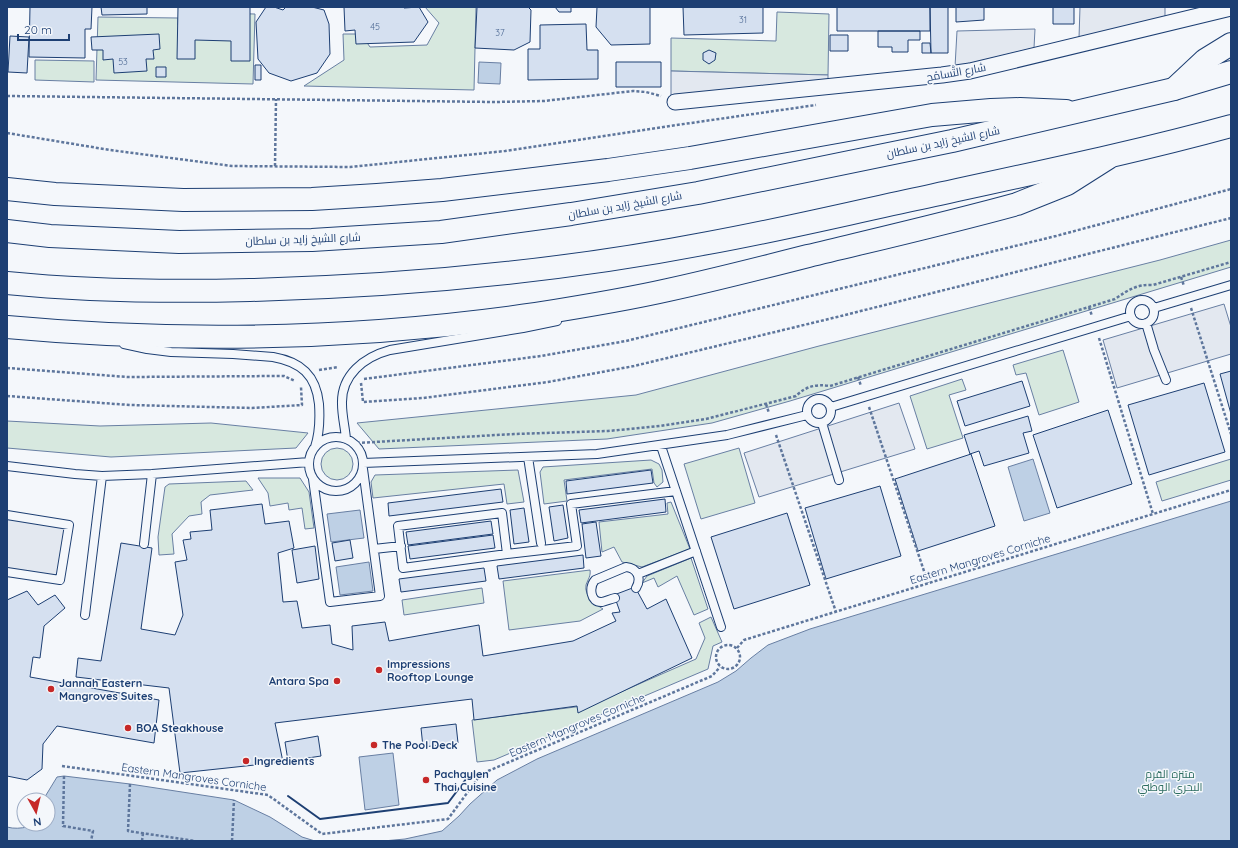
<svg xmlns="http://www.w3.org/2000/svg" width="1238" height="848" font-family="Quicksand,Cairo,sans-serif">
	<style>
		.green { fill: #d7e8df; stroke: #687fa3 }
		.parking { fill: #e3e8f0; stroke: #687fa3 }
		.water { fill: #bed0e5; stroke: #687fa3 }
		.building { fill: #d5e0f0; stroke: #1d3f73 }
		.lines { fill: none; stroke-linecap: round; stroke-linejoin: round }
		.service-casing { stroke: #1d3f73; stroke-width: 10 }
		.minor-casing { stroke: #1d3f73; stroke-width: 17 }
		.secondary-casing { stroke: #1d3f73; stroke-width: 24 }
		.primary-casing { stroke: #1d3f73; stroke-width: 24 }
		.trunk-casing { stroke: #1d3f73; stroke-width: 24 }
		.path { stroke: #5e769c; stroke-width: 2.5; stroke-dasharray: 3 2; stroke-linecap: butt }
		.service { stroke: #f4f7fb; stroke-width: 8 }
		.minor { stroke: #f4f7fb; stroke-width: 15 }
		.secondary { stroke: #f4f7fb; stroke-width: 22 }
		.primary { stroke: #f4f7fb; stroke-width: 22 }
		.trunk { stroke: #f4f7fb; stroke-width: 22 }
		.wall { stroke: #1d3f73; stroke-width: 2 }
		.poi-dot { fill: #c62828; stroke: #f4f7fb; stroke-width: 1.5 }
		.labels { text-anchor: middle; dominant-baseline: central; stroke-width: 3; stroke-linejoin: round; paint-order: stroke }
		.number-label { font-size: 9px; fill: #4b6792 }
		.street-label { font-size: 11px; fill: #1d3f73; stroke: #f4f7fb }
		.poi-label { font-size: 11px; font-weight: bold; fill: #1d3f73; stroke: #f4f7fb; text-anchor: start }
		.park-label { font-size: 11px; fill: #2c6c60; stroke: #f4f7fb }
	</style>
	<rect width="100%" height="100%" fill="#f4f7fb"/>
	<!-- green -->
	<path class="green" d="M 425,7 L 476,7 L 474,90 L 304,86 L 344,60 L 343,34 L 361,34 L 370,47 L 427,45 L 439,23 Z
		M 777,12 L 829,14 L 828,75 L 671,71 L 671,38 L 776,41 Z
		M 206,13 L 255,14 L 253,84 L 96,80 L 98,17 L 178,18 L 178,25 L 205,25 Z
		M 35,60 L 94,61 L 94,82 L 35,80 Z
		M 1231,240 L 1231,267 L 790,401 L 712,423 L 607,439 L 379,449 L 357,423 L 636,395 L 819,346 L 1160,260 Z
		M 1063,350 L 1079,402 L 1039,415 L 1026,373 L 1016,375 L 1013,365 Z
		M 962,379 L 966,390 L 949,395 L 963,438 L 927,449 L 910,396 Z
		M 7,421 L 100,426 L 211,423 L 308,433 L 296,448 L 111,457 L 7,448 Z
		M321 464a16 16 0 1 1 32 0a16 16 0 1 1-32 0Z
		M 739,448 L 755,503 L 701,519 L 684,464 Z
		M 1231,459 L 1231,480 L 1162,501 L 1156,482 Z
		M 651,460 L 659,464 L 662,470 L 663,482 L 657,487 L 654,483 L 652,469 L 564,480 L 567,501 L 544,504 L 540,472 L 543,467 Z
		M 518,470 L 524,502 L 507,504 L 504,484 L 373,498 L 371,482 L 375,475 Z
		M 258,478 L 300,478 L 309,492 L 314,528 L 305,529 L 302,508 L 289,510 L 288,503 L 270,506 L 268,493 Z
		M 246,481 L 253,490 L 210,495 L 201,502 L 202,514 L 189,516 L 172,534 L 174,554 L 159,555 L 158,537 L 165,487 L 169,484 Z
		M 671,502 L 690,549 L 642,567 L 622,562 L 614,547 L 602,552 L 599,522 L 668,514 L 667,503 Z
		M 691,558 L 708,609 L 694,615 L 677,576 L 658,587 L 654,578 L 642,583 L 647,576 Z
		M 590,570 C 591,576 588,579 586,585 C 584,596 595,604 603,609 L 580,621 L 509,630 L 503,581 Z
		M 482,588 L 484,603 L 404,615 L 402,600 Z
		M 711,617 L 722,642 L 713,646 L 708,669 L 494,760 L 477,762 L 472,720 L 591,705 L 696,659 L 705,638 L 699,623 Z"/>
	<!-- parking -->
	<path class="parking" d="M 1080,7 L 1165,7 L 1165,19 L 1079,38 Z
		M 1035,29 L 1034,48 L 955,67 L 957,31 Z
		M 671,71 L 828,75 L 828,83 L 671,96 Z
		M 1224,304 L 1231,327 L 1231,354 L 1117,388 L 1103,340 Z
		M 899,403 L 915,449 L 759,497 L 744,453 Z
		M 7,515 L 69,525 L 60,580 L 7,572 Z"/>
	<!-- water -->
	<path class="water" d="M 479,62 L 501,63 L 500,84 L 478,83 Z
		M 1033,459 L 1050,513 L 1024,521 L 1008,467 Z
		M 1231,501 L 1231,841 L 383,841 L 405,839 L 442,831 L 459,816 L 470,804 L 497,780 L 537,759 L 718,682 L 736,671 L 751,658 L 768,645 L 810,629 Z
		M 360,510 L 364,538 L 331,542 L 327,514 Z
		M 369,562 L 373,591 L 340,595 L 336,567 Z
		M 393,753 L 399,805 L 365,810 L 359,757 Z
		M 64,776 L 130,784 L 234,800 L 270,817 L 302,837 L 315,841 L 7,841 L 7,827 C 21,831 34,824 48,824 L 48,800 L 43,800 L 57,777 Z"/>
	<!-- building -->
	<path class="building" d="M 30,7 L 92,7 L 91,29 L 85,29 L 85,58 L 29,57 Z
		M 101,7 L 147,7 L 147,14 L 102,15 Z
		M 178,7 L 250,7 L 250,61 L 231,61 L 231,41 L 195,40 L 195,59 L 177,59 Z
		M 266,7 L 274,7 L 283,10 L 286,7 L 312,7 L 324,10 L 329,24 L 330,54 L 317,73 L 291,81 L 269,73 L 258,59 L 256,22 Z
		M 344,7 L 404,7 L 404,8 L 419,7 L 428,22 L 414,42 L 356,44 L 355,30 L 345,31 Z
		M 477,7 L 528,7 L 531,10 L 530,42 L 514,50 L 475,48 Z
		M 555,7 L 571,7 L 571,12 L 559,12 Z
		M 597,7 L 650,7 L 650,44 L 611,45 L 596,27 Z
		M 683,7 L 763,7 L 763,33 L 684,35 Z
		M 837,7 L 930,7 L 930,31 L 837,31 Z
		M 930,7 L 948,7 L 948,53 L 931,53 Z
		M 956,7 L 984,7 L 984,20 L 956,22 Z
		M 1053,7 L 1074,7 L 1074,24 L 1053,24 Z
		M 586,24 L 587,50 L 598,50 L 598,79 L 528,80 L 528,49 L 540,49 L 540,25 Z
		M 878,31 L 920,31 L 920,40 L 908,40 L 908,52 L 892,52 L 892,47 L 878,47 Z
		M 159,34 L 160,49 L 153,50 L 154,59 L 146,59 L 147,71 L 114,73 L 113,59 L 103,60 L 103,50 L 92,50 L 91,37 Z
		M 830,35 L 848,35 L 848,51 L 830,51 Z
		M 10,36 L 29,37 L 27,73 L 8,72 Z
		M 922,43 L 930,43 L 931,53 L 922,53 Z
		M 709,50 L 716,53 L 715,60 L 709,64 L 703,60 L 703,53 Z
		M 616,62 L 661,62 L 661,87 L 616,87 Z
		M 255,65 L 261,65 L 261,80 L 255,80 Z
		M 156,67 L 166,67 L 166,77 L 156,77 Z
		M 1231,371 L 1231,414 L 1220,374 Z
		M 1022,381 L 1030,406 L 965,426 L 957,401 Z
		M 1204,383 L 1225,452 L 1149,475 L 1128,405 Z
		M 1108,410 L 1132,484 L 1057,508 L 1033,435 Z
		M 1028,416 L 1032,431 L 1023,433 L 1029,453 L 984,466 L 979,451 L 970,454 L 964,435 Z
		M 971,454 L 995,526 L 918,551 L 895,479 Z
		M 651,470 L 653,483 L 567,494 L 566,481 Z
		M 880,486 L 901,556 L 826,579 L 805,508 Z
		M 501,489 L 503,502 L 389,516 L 388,503 Z
		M 665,499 L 666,512 L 581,523 L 579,510 Z
		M 262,504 L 265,524 L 289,521 L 294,548 L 278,553 L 283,602 L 297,601 L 302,628 L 330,625 L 332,644 L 353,650 L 352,626 L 385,622 L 389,641 L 479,625 L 483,656 L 573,641 L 616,621 L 612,613 L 620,612 L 614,595 L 635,587 L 647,609 L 666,599 L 692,658 L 578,713 L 577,706 L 474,720 L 472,699 L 275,723 L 283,762 L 180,773 L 169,688 L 76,677 L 78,658 L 101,661 L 121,543 L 152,548 L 141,629 L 175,635 L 183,615 L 175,562 L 187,560 L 183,540 L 191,539 L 190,532 L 212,530 L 210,510 Z
		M 563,505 L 568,538 L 554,541 L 549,507 Z
		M 524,508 L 529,542 L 514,544 L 510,510 Z
		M 787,513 L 810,585 L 734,609 L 711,537 Z
		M 491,521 L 493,534 L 408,545 L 406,532 Z
		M 596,522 L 601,556 L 586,558 L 582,524 Z
		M 493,535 L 495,548 L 410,559 L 408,546 Z
		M 350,540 L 353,558 L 335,561 L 332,543 Z
		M 315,546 L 319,579 L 297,583 L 292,550 Z
		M 583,555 L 584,568 L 499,579 L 497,566 Z
		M 484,568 L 486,581 L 401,592 L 399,579 Z
		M 27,591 L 38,605 L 55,595 L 65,608 L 44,626 L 40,658 L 33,657 L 30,677 L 159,700 L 154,743 L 57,726 L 43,744 L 42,769 L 27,780 L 7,776 L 7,600 Z
		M 456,724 L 458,743 L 423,747 L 421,728 Z
		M 318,736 L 321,756 L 288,761 L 285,742 Z"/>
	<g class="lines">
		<!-- service casing -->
		<g class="service-casing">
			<path id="service" d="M1130 312a12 12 0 1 1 24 0a12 12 0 1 1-24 0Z
				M 1154,308 L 1231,285
				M 1146,323 L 1154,350 L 1166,380
				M 124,344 L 147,349 L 171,352 L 233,354 L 273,357 C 301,362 316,375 319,404 C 320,419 320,432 315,447
				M807 411a12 12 0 1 1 24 0a12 12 0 1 1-24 0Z
				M 831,407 L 1131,316
				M 822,423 L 839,480
				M309 464a27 27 0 1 1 54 0a27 27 0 1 1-54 0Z
				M 346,439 C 345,427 342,416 342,404 C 341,375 364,357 390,350 L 523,328 L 557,321
				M 661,446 L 721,627
				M 528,457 L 541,543
				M 363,463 L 597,454 L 727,435 L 807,415
				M 7,466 L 75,474 L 102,476 L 152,474 L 309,462
				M 313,479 L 330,602 L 380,596 L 363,469
				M 502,513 L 507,554 L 403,568 L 398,526 Z
				M 7,515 L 69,525 L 60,580 L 7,572
				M 144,544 L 152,474
				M 374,549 L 401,546
				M 507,554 L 577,546 L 571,504 L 676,491
				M 638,574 L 696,551
				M 615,598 C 611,599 606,601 602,602 C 590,603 589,587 595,580 L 626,567 C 637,568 642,578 636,588
				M 85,615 L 102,476"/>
		</g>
		<!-- minor casing -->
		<g class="minor-casing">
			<path id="minor" d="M 675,102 L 942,75 L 970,71 L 1231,8"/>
		</g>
		<!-- secondary casing -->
		<g class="secondary-casing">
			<path id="secondary" d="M 1174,89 L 1205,60 L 1231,44"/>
		</g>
		<!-- primary casing -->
		<g class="primary-casing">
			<path id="primary" d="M 7,189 L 55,194 L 183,200 L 312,199 L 377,195 L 442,190 L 608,170 L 690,158 L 932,115 L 991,110 L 1020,109 L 1066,111
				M 7,327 C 181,343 363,339 536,314 C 580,307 624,300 668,290 C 714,280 761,268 808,256 C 878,239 948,223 1017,204 L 1067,184 L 1108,158"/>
		</g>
		<!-- trunk casing -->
		<g class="trunk-casing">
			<path id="trunk" d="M 7,231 L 50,236 L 179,242 L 312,240 L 441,232 L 571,214 L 698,193 L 952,141 L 1174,89 L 1231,72
				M 7,283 C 87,291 169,292 250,290 C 403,286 557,272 708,243 C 780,230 850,213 921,198 C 1025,175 1129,154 1231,126"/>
		</g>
		<!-- path -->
		<path class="path" d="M 7,96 L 495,102 L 544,101 L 633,91 L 646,92 L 661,96
			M 7,133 L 110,150 L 232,166 L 350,167 L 505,151 L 670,126 L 816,105
			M 275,166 L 276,99
			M 1181,277 L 1184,286
			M 1089,307 L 1092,316
			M 1191,308 L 1231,434
			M 1099,338 L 1153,514
			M 7,368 L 128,377 L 278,376 L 284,376 L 295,381
			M 319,370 L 338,367
			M 858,377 L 861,386
			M 364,379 L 541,356 L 626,341 L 1056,236 L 1231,189
			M 361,383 L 363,402 L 423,398 L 548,382 L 634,366 L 837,317 L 1231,218
			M 7,396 L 130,405 L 252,408 L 302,405 L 301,387
			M 766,404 L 769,413
			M 869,407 L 928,583
			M 776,435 L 836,612
			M 357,443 L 514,434 L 608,431 L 660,426 L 706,419 L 796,396 C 806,386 816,384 830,386 L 1115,299 C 1128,290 1137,284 1153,285 L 1231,262
			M716 657a12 12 0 1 1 24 0a12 12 0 1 1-24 0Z
			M 737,648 L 744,640 L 1231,490
			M 62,766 L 268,795 L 322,834 L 448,819 L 481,774 L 712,676 L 720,667
			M 64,776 L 63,826 L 93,831 L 91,841
			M 130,784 L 128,831 L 195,841
			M 142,841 L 143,833
			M 232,841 L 234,800"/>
		<!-- service -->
		<use href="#service" class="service"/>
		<!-- minor -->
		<use href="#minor" class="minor"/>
		<!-- secondary -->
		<use href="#secondary" class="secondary"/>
		<!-- primary -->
		<use href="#primary" class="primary"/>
		<!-- trunk -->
		<use href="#trunk" class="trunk"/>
		<!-- wall -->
		<path class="wall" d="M 288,796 L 320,819 L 448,803 L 469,775"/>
	</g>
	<!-- markers -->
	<g class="poi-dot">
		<circle cx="379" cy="670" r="4"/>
		<circle cx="337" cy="681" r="4"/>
		<circle cx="51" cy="689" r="4"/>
		<circle cx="128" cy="728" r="4"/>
		<circle cx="374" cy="745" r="4"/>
		<circle cx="246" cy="761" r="4"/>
		<circle cx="426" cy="780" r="4"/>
	</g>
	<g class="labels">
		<!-- number labels -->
		<g class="number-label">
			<text x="743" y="19">31</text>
			<text x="375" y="26">45</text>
			<text x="500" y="32">37</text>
			<text x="123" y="61">53</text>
		</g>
		<!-- street labels -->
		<g class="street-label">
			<text transform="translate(956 72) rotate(-10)">شارع التَّسامُح</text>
			<text transform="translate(943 142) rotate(-12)">شارع الشيخ زايد بن سلطان</text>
			<text transform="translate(625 205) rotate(-10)">شارع الشيخ زايد بن سلطان</text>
			<text transform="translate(303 239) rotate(-2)">شارع الشيخ زايد بن سلطان</text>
			<text transform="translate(980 559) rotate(-17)">Eastern Mangroves Corniche</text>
			<text transform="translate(577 725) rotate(-23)">Eastern Mangroves Corniche</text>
			<text transform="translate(194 777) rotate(8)">Eastern Mangroves Corniche</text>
		</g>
		<!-- poi labels -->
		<g class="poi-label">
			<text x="387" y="664">Impressions<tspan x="387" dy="13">Rooftop Lounge</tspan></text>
			<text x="329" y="681" text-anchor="end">Antara Spa</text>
			<text x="59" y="683">Jannah Eastern<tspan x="59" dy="13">Mangroves Suites</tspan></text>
			<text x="136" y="728">BOA Steakhouse</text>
			<text x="382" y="745">The Pool Deck</text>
			<text x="254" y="761">Ingredients</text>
			<text x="434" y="774">Pachaylen<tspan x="434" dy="13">Thai Cuisine</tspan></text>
		</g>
		<!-- park labels -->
		<g class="park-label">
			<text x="1170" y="774">متنزه القرم<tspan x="1170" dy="13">البحري الوطني</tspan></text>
		</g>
	</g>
	<!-- border -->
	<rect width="1238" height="848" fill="none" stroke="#1d3f73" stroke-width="16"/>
	<!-- north arrow -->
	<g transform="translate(36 812) rotate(172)"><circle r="19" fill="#f4f7fb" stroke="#9eadc5"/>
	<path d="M0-3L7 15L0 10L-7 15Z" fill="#c62828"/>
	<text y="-6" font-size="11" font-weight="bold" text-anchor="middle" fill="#1d3f73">N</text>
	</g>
	<!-- scale -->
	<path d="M18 34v6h51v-6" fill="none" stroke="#1d3f73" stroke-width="2"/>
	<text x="24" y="34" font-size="12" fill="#1d3f73" stroke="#f4f7fb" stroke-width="3" paint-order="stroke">20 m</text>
</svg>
